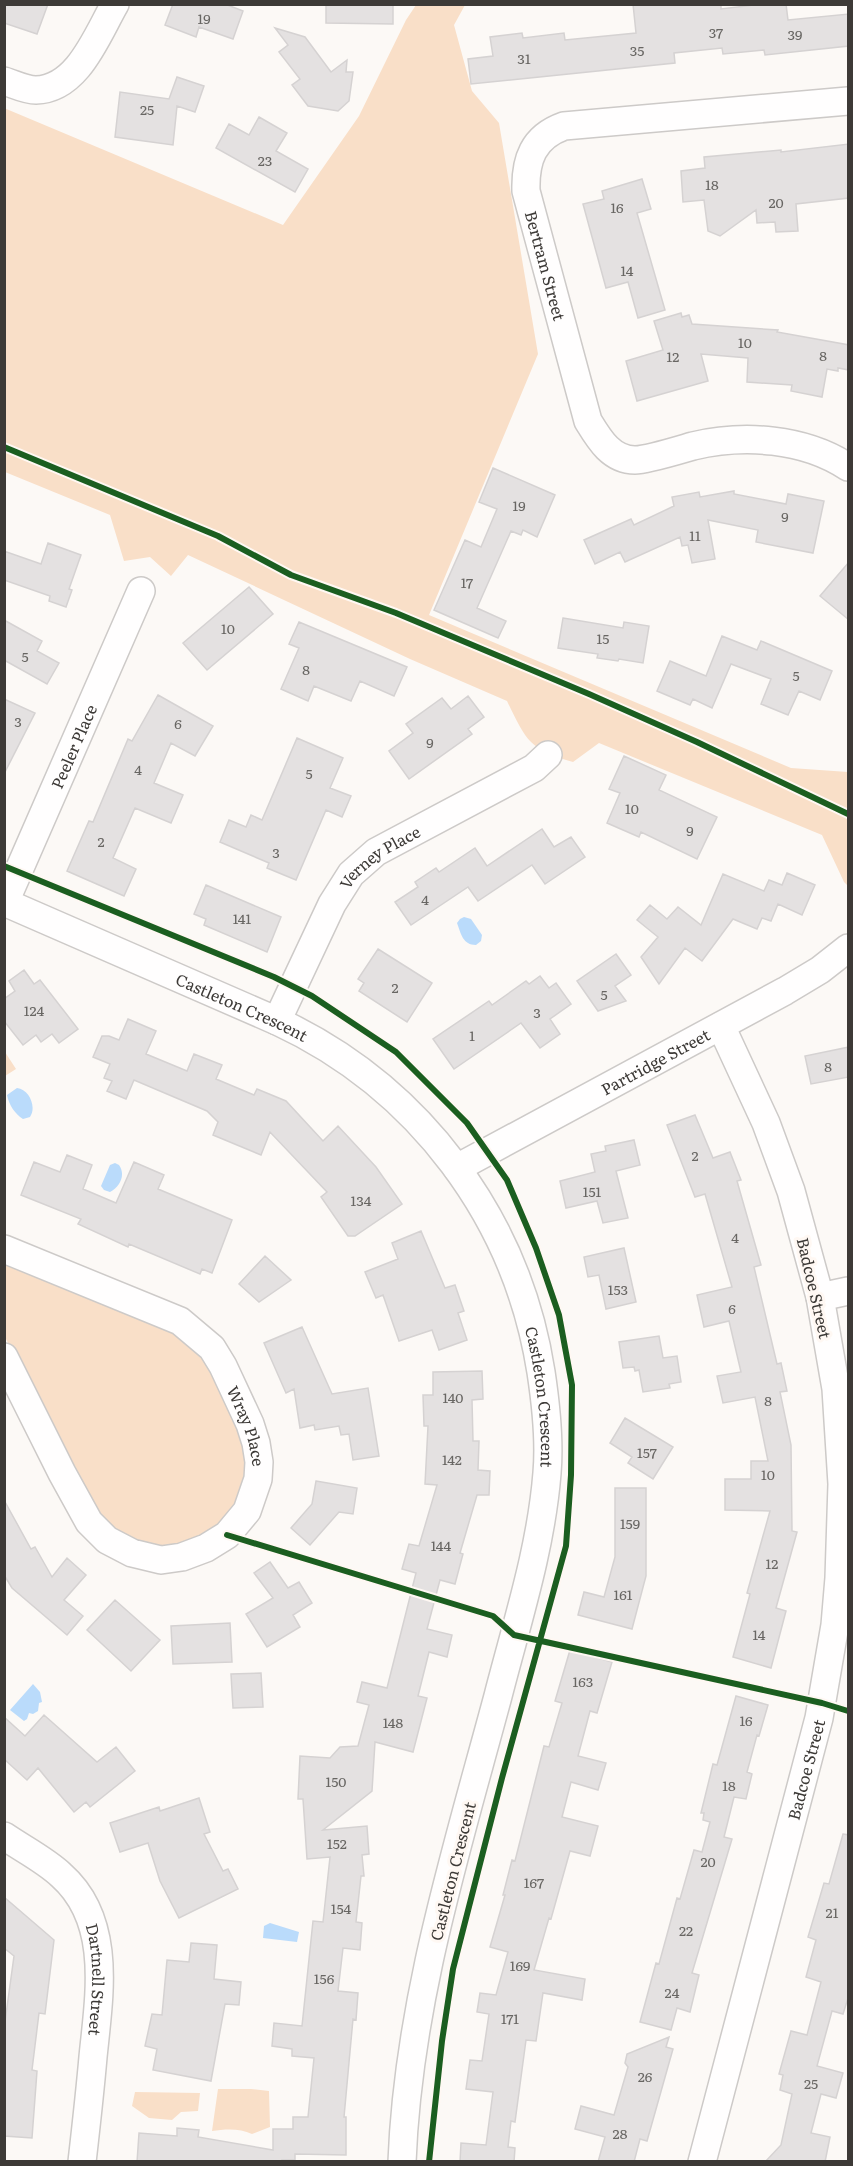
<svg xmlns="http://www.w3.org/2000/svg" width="853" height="2166" font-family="Literata,serif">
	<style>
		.green { fill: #f9dfc8 }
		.water { fill: #badbfb }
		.building { fill: #e4e1e1; stroke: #d5d2d2; stroke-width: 1.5 }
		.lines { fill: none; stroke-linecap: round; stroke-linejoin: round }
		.minor-casing { stroke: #cdcac8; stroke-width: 30 }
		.minor { stroke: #fffefe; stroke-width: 27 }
		.cycleway-casing { stroke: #fff8f3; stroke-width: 10 }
		.cycleway { stroke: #1b5e20; stroke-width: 6 }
		.labels { text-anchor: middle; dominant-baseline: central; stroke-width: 6; stroke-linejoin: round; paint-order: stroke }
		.number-label { font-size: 14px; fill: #686663 }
		.street-label { font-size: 16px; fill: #3d3a37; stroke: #fff8f3 }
	</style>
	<rect width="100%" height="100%" fill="#fcf9f6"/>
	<!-- green -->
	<path class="green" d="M 416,5 L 465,5 L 454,25 L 472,91 L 499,123 L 538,354 L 429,615 L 791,768 L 848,772 L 848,886 L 844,882 L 822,835 L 599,743 L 573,762 C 529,750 526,740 507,701 L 410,659 L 188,555 L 171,576 L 150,557 L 124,561 L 110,515 L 5,472 L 4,108 L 283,225 L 359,116 L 406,20 Z
		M 5,1052 L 16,1069 L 5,1076 L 4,1076 Z
		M 5,1253 L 187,1334 L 229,1396 L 251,1470 L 235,1513 L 196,1543 L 156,1548 L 111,1531 L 88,1503 L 5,1337 Z
		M 218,2089 L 251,2089 L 269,2091 L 270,2127 L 252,2134 C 240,2128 225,2129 212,2131 Z
		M 135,2092 L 200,2093 L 198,2111 L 181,2112 L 172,2120 L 149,2118 L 132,2106 Z"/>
	<!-- water -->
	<path class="water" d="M 464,917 L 471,919 L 482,935 L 481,941 L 476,945 C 463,945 461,934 457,923 L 460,919 Z
		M 17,1088 C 29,1089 37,1107 30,1117 L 23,1119 C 15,1114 9,1105 7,1095 Z
		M 115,1163 L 119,1165 C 126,1175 120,1187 110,1192 L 104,1190 L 101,1186 L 110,1165 Z
		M 33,1684 L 40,1692 L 42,1702 L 39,1703 L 38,1711 L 33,1714 L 29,1713 L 27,1719 L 24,1721 L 10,1710 Z
		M 270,1923 L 299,1932 L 297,1942 L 263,1938 L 264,1926 Z"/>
	<!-- building -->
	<path class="building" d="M 4,4 L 48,4 L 37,34 L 4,23 Z
		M 173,4 L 225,4 L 243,11 L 233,39 L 199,27 L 196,37 L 165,25 Z
		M 326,4 L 393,4 L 393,24 L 326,23 Z
		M 633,4 L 721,4 L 721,9 L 762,4 L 786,4 L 788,20 L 849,14 L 849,46 L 765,55 L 764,50 L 723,54 L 722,48 L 674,53 L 675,63 L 471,84 L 468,59 L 493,56 L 490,37 L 522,33 L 523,38 L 564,33 L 565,40 L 636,33 Z
		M 275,28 L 305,37 L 331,72 L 347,60 L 346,72 L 353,72 L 349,101 L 338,111 L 308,106 L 292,85 L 300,79 L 279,52 L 288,45 Z
		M 177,77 L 204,86 L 195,112 L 177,106 L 173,145 L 115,137 L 120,92 L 169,99 Z
		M 259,117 L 287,133 L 276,151 L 308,169 L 295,192 L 216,148 L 229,124 L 249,135 Z
		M 849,144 L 849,198 L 796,204 L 798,231 L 776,232 L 775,222 L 757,223 L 756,210 L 720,236 L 708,231 L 704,200 L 683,202 L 681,171 L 705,168 L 704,157 L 781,150 L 781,152 Z
		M 642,179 L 651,209 L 637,213 L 665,310 L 638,318 L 628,282 L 606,288 L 583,204 L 604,199 L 602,191 Z
		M 681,313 L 682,317 L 689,315 L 692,324 L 778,330 L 777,332 L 849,345 L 849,370 L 838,368 L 838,371 L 827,369 L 822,397 L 791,391 L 792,385 L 747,382 L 748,358 L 701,354 L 708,381 L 637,401 L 626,361 L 663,350 L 654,321 Z
		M 493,468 L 555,495 L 537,537 L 523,530 L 521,535 L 511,531 L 477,608 L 506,621 L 498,638 L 434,610 L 465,540 L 481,547 L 497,509 L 479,502 Z
		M 734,491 L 734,494 L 786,504 L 788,494 L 824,501 L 813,553 L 756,542 L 758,530 L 708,520 L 715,559 L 692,563 L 688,545 L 682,546 L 680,537 L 625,562 L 620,552 L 595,564 L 584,540 L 631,519 L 634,525 L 674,506 L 672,497 L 699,492 L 700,497 Z
		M 48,543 L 81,555 L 69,589 L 72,590 L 66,607 L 49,601 L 50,596 L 4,580 L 4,551 L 41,564 Z
		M 849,562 L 849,620 L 820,596 Z
		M 249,587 L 273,614 L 207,670 L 183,643 Z
		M 563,618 L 623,628 L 624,622 L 649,626 L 643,663 L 619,659 L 618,661 L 597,658 L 598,654 L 558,648 Z
		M 4,620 L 42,641 L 37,651 L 59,663 L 47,684 L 4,660 Z
		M 299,622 L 407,667 L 394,696 L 360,681 L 351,701 L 314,686 L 308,701 L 281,689 L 299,648 L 289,644 Z
		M 722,636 L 757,650 L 761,641 L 832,671 L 820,700 L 799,691 L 788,715 L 761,704 L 771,679 L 731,664 L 712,708 L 693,699 L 690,705 L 657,691 L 670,661 L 706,676 Z
		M 158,695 L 213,726 L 195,756 L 171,743 L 154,783 L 183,795 L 171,823 L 135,808 L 113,858 L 136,869 L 124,896 L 67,871 L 89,821 L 93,822 L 128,739 L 132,741 Z
		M 468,696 L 484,717 L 468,729 L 472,734 L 409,779 L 389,751 L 413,733 L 406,724 L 442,698 L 451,709 Z
		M 4,699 L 35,713 L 4,774 Z
		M 297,738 L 343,758 L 330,788 L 351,796 L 342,817 L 326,810 L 296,880 L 267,868 L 269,863 L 220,842 L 229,820 L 246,827 L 251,815 L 262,820 Z
		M 624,756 L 666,775 L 659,790 L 717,817 L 697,859 L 641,832 L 639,837 L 607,823 L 620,793 L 609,789 Z
		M 542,829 L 554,847 L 571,837 L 585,857 L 545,884 L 532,865 L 478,901 L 468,887 L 411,925 L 395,902 L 418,887 L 415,882 L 436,868 L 439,872 L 475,848 L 487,866 Z
		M 787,873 L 815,885 L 802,915 L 778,904 L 771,921 L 762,918 L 757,929 L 733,919 L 702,961 L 685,948 L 659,984 L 641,957 L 658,937 L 637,920 L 650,905 L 667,919 L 678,907 L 701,925 L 723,874 L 764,891 L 769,880 L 782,885 Z
		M 206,885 L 281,917 L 267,952 L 204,925 L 206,919 L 194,914 Z
		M 378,949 L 432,983 L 407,1022 L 359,991 L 364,983 L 358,979 Z
		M 616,954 L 631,975 L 615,986 L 626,1001 L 598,1011 L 577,981 Z
		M 24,970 L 34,984 L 40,980 L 78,1029 L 59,1043 L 52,1034 L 41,1042 L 36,1035 L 23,1045 L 4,1021 L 4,999 L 15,991 L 9,981 Z
		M 540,976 L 549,988 L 556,983 L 571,1004 L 550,1019 L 560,1034 L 540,1048 L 521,1023 L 454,1069 L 433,1039 L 489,1001 L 492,1005 L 526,981 L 529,984 Z
		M 128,1019 L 156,1031 L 146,1054 L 187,1071 L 194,1054 L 222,1065 L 216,1079 L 254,1095 L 257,1089 L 286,1101 L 323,1141 L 338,1126 L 376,1167 L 402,1204 L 355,1236 L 348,1236 L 321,1197 L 327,1192 L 270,1132 L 261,1155 L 213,1135 L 218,1122 L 207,1111 L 134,1080 L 126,1099 L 107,1091 L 112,1081 L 104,1078 L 110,1064 L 93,1057 L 102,1036 L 109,1036 L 119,1040 Z
		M 849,1047 L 849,1077 L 811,1084 L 805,1056 Z
		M 695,1115 L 713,1158 L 730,1152 L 741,1180 L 737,1181 L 761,1265 L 754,1267 L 777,1364 L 781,1363 L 787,1391 L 780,1392 L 791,1445 L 792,1531 L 797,1532 L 776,1608 L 786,1611 L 771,1668 L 733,1657 L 750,1594 L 747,1593 L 770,1511 L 725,1510 L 725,1479 L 751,1479 L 751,1461 L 768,1461 L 755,1397 L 723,1403 L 717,1376 L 741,1372 L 729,1321 L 704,1327 L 697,1295 L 732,1287 L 705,1194 L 695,1197 L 667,1125 Z
		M 634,1140 L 640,1165 L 616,1171 L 628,1218 L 603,1223 L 597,1201 L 566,1208 L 560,1181 L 595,1172 L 591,1154 L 606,1151 L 605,1146 Z
		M 67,1155 L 92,1165 L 83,1189 L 116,1203 L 134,1162 L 164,1175 L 158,1189 L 232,1220 L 212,1273 L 202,1269 L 200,1274 L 129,1244 L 128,1247 L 78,1224 L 81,1219 L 21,1195 L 34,1162 L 60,1172 Z
		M 421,1231 L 445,1288 L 455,1285 L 464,1311 L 458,1313 L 467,1340 L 439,1350 L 432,1330 L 399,1341 L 383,1295 L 376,1298 L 365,1272 L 398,1259 L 392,1243 Z
		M 624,1248 L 636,1302 L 606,1309 L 599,1275 L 588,1277 L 584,1257 Z
		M 265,1256 L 291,1280 L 259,1302 L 239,1284 Z
		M 302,1327 L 332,1394 L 368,1388 L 379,1456 L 353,1460 L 349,1434 L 341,1435 L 339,1426 L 315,1430 L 314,1425 L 300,1428 L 294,1389 L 286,1393 L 264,1343 Z
		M 659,1336 L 663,1358 L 677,1356 L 681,1382 L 669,1384 L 670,1388 L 643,1392 L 639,1370 L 635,1371 L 634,1367 L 623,1368 L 619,1342 Z
		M 482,1371 L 483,1399 L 472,1400 L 473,1441 L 479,1441 L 478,1470 L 490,1471 L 489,1495 L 477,1495 L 460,1553 L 463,1554 L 455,1584 L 440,1580 L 427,1629 L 452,1635 L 447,1657 L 429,1652 L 418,1696 L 427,1698 L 413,1752 L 375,1742 L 372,1791 L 323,1830 L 367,1826 L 369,1854 L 362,1855 L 364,1876 L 361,1876 L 356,1922 L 362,1923 L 360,1950 L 343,1948 L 338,1991 L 358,1993 L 356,2020 L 353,2019 L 344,2117 L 346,2117 L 346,2155 L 295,2154 L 295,2160 L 282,2160 L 282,2162 L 137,2162 L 139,2133 L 177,2136 L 177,2128 L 199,2130 L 198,2137 L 273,2150 L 273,2129 L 293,2129 L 293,2117 L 308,2117 L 314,2058 L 292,2056 L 292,2049 L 272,2046 L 274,2023 L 302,2026 L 313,1921 L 323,1922 L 330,1857 L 307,1859 L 303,1799 L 298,1799 L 300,1756 L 330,1758 L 340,1747 L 358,1746 L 369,1705 L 357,1702 L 362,1682 L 387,1688 L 416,1573 L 402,1569 L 409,1544 L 419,1546 L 437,1485 L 425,1484 L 428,1426 L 424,1426 L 423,1395 L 433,1395 L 433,1372 Z
		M 625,1418 L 673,1447 L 653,1479 L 628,1463 L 632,1457 L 610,1443 Z
		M 316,1481 L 357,1488 L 353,1514 L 339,1512 L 310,1545 L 291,1528 L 312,1504 Z
		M 615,1488 L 646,1488 L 646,1576 L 632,1629 L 578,1615 L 584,1592 L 604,1597 L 615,1557 Z
		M 4,1500 L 31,1549 L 35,1547 L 52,1577 L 67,1558 L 86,1575 L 64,1600 L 83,1616 L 67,1635 L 12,1588 L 4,1575 Z
		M 270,1562 L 288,1588 L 299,1582 L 312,1603 L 293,1615 L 300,1627 L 267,1647 L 246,1614 L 273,1598 L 254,1573 Z
		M 115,1600 L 160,1640 L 131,1671 L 87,1630 Z
		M 230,1623 L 232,1662 L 173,1664 L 171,1626 Z
		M 570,1650 L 612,1662 L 597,1713 L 590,1711 L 578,1756 L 606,1763 L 598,1790 L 571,1782 L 562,1817 L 598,1826 L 590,1856 L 570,1851 L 551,1919 L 549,1918 L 534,1970 L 585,1979 L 582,2000 L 543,1993 L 536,2041 L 526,2040 L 515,2122 L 511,2121 L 508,2147 L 515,2148 L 514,2162 L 460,2162 L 461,2143 L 486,2145 L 493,2092 L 466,2089 L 470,2060 L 482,2061 L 489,2014 L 477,2012 L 480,1993 L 496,1995 L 508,1952 L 490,1947 L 505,1895 L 503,1895 L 512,1860 L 515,1861 L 544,1746 L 549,1747 L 562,1703 L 555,1701 Z
		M 261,1673 L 263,1707 L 233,1708 L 231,1674 Z
		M 736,1696 L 768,1705 L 759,1736 L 757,1735 L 747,1772 L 752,1774 L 746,1799 L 734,1797 L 724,1837 L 732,1839 L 692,1973 L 699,1975 L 690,2012 L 677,2008 L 671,2030 L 640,2022 L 656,1963 L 659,1964 L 677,1898 L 680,1899 L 694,1850 L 702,1852 L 710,1822 L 703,1820 L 704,1813 L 701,1813 L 713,1764 L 717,1765 Z
		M 44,1715 L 97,1762 L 116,1747 L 135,1771 L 90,1807 L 86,1802 L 74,1812 L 38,1768 L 27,1780 L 4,1759 L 4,1717 L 25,1736 Z
		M 199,1798 L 210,1832 L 204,1834 L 223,1871 L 228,1869 L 238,1889 L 179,1918 L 160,1881 L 148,1843 L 120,1852 L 110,1823 L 159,1807 L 160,1811 Z
		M 843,1834 L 849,1835 L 849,1995 L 843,2014 L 832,2011 L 817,2066 L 843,2073 L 836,2098 L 821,2094 L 811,2133 L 830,2137 L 825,2162 L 765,2162 L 781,2145 L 792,2094 L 780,2090 L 783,2075 L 779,2074 L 791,2031 L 807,2035 L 821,1982 L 806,1977 L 816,1940 L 808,1937 L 824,1883 L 829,1884 Z
		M 4,1897 L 54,1940 L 45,2014 L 39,2013 L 32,2070 L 37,2071 L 32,2138 L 4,2136 L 4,2029 L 14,1956 L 4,1948 Z
		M 191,1943 L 217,1945 L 214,1979 L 241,1982 L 239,2005 L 225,2004 L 211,2081 L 153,2070 L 157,2049 L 145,2046 L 152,2014 L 162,2015 L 167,1960 L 189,1962 Z
		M 669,2037 L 666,2047 L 673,2049 L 647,2141 L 640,2139 L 634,2162 L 598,2162 L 605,2137 L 575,2129 L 581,2106 L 614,2115 L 628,2067 L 625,2063 L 627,2054 Z"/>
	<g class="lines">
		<!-- minor casing -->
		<g class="minor-casing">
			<g id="minor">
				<path d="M 4,81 C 14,84 25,90 36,90 C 78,89 97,35 115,4"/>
				<path id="s1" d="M 848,101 L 564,126 C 533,137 525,160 526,191 L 588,421 C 599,439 611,460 635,460 C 647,460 679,450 693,446 C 744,434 804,438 848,467"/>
				<path id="s2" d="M 4,902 L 277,1021 C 419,1087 517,1218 541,1372 C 546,1405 550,1439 547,1473 C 541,1549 517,1622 498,1696 C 457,1849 408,2002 402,2162"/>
				<path id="s3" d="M 5,902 L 141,591"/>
				<path id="s4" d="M 277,1021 L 332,904 L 351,874 L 376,852 L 534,768 L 548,755"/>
				<path id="s5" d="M 457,1168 L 785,991 L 820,970 L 848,948"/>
				<path id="s6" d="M 4,1249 L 180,1321 L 212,1348 L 223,1366 L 250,1424 L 256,1443 L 259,1462 L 258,1479 L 247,1511 L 227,1535 L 206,1548 L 182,1557 L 161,1560 L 132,1553 L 107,1540 L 89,1522 L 62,1473 L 4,1357"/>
				<path d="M 820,1297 L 848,1291"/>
				<path id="s7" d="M 4,1836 C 23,1849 45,1860 61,1875 C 113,1921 99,1996 93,2057 C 90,2092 86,2127 82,2162"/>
				<path id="s8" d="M 702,2162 L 819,1718 L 835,1625 L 839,1578 L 842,1484 L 836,1389 L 820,1297 L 791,1191 L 766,1123 L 721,1026"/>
			</g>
		</g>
		<!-- minor -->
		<use href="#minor" class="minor"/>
		<!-- cycleway casing -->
		<g class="cycleway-casing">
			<path id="cycleway" d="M 4,447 L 218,536 L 291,575 L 396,613 L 589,694 L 697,742 L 848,814
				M 4,866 L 274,977 L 312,996 L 396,1052 L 467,1123 L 507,1180 L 536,1248 L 559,1315 L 572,1385 L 571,1475 L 566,1546 L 502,1778 L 453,1969 L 442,2041 L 429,2162
				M 227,1535 L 493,1616 L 514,1635 L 822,1703 L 848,1711"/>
		</g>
		<!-- cycleway -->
		<use href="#cycleway" class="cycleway"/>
	</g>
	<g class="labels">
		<!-- number labels -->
		<g class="number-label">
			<text x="204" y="18">19</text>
			<text x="716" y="32">37</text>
			<text x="795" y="34">39</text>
			<text x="637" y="50">35</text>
			<text x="524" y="58">31</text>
			<text x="147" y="109">25</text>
			<text x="265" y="160">23</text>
			<text x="712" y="184">18</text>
			<text x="776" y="202">20</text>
			<text x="617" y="207">16</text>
			<text x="627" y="270">14</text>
			<text x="745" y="342">10</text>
			<text x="823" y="355">8</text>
			<text x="673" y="356">12</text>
			<text x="519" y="505">19</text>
			<text x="785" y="516">9</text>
			<text x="695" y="535">11</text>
			<text x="467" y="582">17</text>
			<text x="228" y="628">10</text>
			<text x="603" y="638">15</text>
			<text x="25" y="656">5</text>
			<text x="306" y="669">8</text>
			<text x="796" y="675">5</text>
			<text x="18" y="721">3</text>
			<text x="178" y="723">6</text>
			<text x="430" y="742">9</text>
			<text x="138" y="769">4</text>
			<text x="309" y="773">5</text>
			<text x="632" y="808">10</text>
			<text x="690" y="830">9</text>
			<text x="101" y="841">2</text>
			<text x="276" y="852">3</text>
			<text x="425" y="899">4</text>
			<text x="242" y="918">141</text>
			<text x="395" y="987">2</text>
			<text x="604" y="994">5</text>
			<text x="34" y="1010">124</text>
			<text x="537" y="1012">3</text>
			<text x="472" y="1035">1</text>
			<text x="828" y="1066">8</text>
			<text x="695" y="1155">2</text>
			<text x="592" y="1191">151</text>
			<text x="361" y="1200">134</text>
			<text x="735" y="1237">4</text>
			<text x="618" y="1289">153</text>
			<text x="732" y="1308">6</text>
			<text x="453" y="1397">140</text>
			<text x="768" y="1400">8</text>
			<text x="647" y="1452">157</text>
			<text x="452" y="1459">142</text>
			<text x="768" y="1474">10</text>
			<text x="630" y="1523">159</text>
			<text x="441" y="1545">144</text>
			<text x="772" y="1563">12</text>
			<text x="623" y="1594">161</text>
			<text x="759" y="1634">14</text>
			<text x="583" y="1681">163</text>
			<text x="746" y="1720">16</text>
			<text x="393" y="1722">148</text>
			<text x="336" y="1781">150</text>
			<text x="729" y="1785">18</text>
			<text x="337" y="1843">152</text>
			<text x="708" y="1861">20</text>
			<text x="534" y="1882">167</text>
			<text x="341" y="1908">154</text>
			<text x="832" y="1912">21</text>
			<text x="686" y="1930">22</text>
			<text x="520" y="1965">169</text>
			<text x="324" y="1978">156</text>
			<text x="672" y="1992">24</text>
			<text x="510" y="2018">171</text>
			<text x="645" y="2076">26</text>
			<text x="811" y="2083">25</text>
			<text x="620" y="2133">28</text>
		</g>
		<!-- street labels -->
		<g class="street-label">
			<text stroke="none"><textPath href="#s1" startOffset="444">Bertram Street</textPath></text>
			<text stroke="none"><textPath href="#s3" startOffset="170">Peeler Place</textPath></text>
			<text stroke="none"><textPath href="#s4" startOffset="198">Verney Place</textPath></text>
			<text stroke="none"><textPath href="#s2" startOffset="260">Castleton Crescent</textPath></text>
			<text stroke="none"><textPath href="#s5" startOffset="225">Partridge Street</textPath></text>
			<text transform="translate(815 1288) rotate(77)">Badcoe Street</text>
			<text stroke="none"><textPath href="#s2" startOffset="780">Castleton Crescent</textPath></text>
			<text stroke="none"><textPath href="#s6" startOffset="318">Wray Place</textPath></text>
			<text stroke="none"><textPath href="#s8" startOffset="406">Badcoe Street</textPath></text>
			<text transform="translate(452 1871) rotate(-76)">Castleton Crescent</text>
			<text stroke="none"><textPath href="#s7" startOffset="184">Dartnell Street</textPath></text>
		</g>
	</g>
	<!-- border -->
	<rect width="853" height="2166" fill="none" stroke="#3d3a37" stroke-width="12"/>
</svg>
